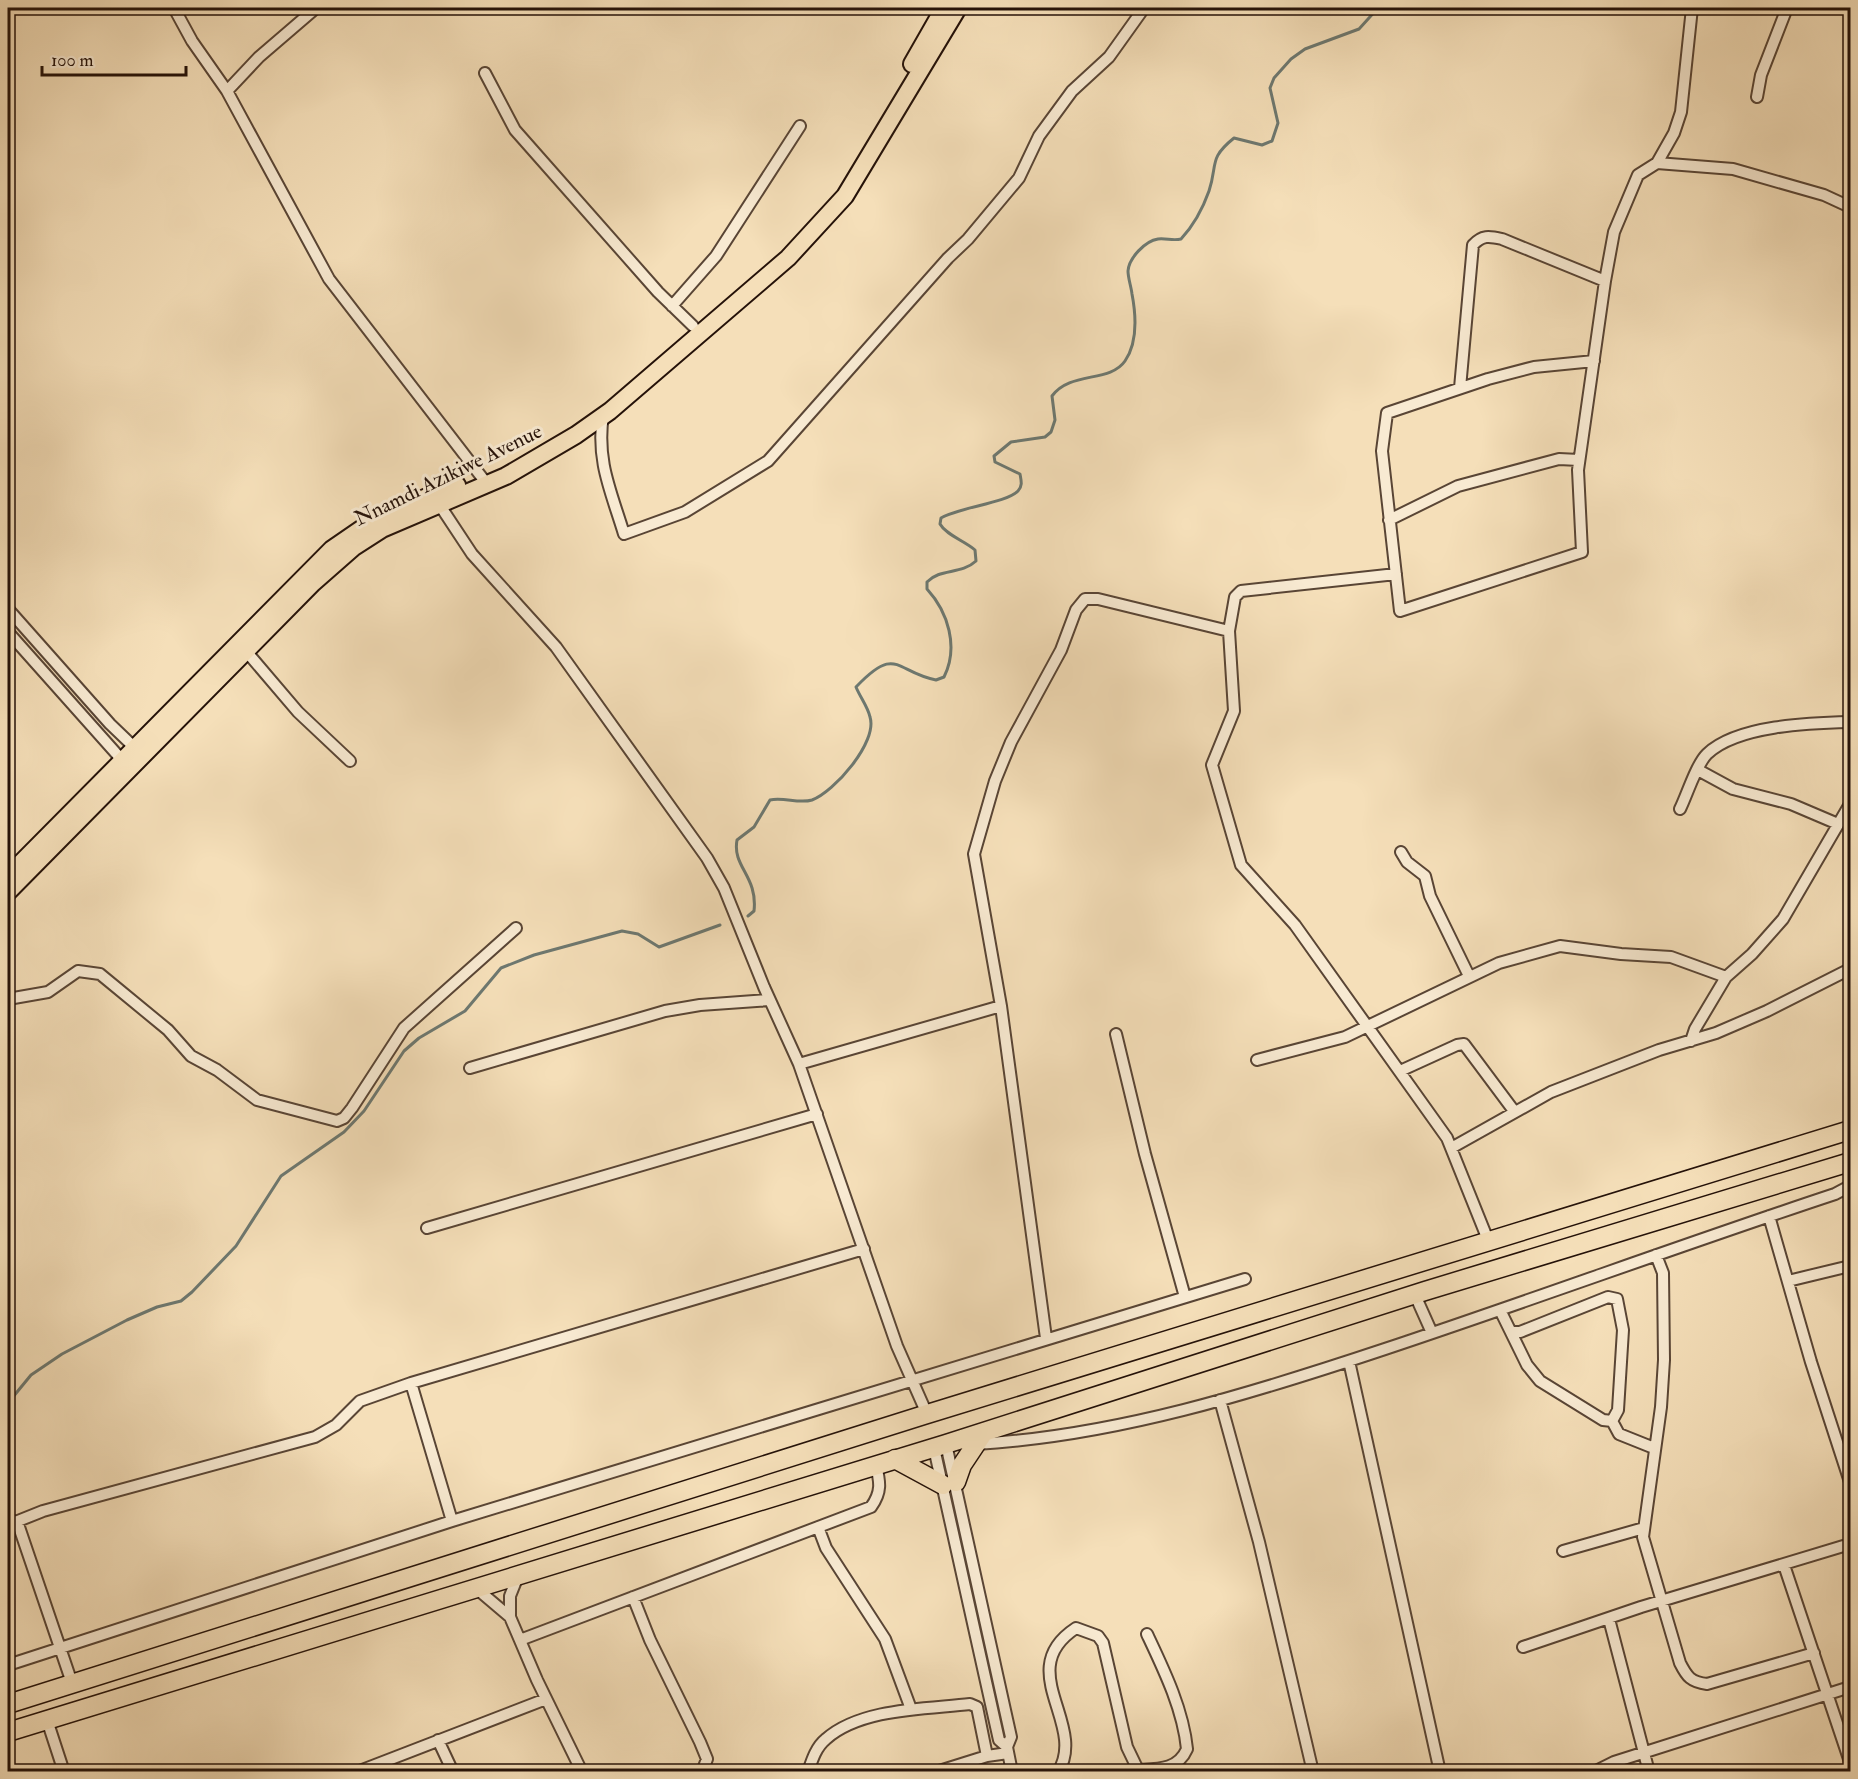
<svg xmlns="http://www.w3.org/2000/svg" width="1858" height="1779" font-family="'IM FELL Double Pica',serif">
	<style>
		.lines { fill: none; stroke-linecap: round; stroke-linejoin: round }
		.stream { stroke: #6d7870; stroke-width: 3 }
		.minor-casing { stroke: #594535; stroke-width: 14 }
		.primary-casing { stroke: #251209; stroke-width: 20 }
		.trunk-casing { stroke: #251209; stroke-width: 21 }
		.minor { stroke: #f8ead2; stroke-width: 10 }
		.primary { stroke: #f5dfb9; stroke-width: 16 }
		.trunk { stroke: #f5dfb9; stroke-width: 18 }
		.labels { text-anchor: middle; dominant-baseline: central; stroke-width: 6; stroke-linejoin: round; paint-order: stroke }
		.street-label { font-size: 21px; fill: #251209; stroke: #f8ead2 }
	</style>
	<rect width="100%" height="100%" fill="#f5dfb9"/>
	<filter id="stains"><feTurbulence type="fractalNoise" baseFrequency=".00333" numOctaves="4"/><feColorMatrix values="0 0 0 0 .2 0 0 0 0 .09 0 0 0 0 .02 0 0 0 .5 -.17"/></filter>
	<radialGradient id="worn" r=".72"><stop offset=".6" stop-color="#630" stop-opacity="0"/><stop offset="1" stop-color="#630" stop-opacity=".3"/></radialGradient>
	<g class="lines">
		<!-- stream -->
		<path class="stream" d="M 748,916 L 754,911 C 758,876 732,867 737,840 L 754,827 L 770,800 C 784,797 799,804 812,800 C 834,792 878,742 870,717 C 868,707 860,697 856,687 C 897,644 895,672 936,680 L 944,677 C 959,647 948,612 927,589 L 927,582 C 940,568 961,575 976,561 L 975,550 C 965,541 946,535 940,524 L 941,518 C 960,507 1006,503 1018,491 C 1023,486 1021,480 1020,474 L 995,462 L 994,456 L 1011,442 L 1045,437 L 1051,432 L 1055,420 L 1052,396 C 1070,371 1110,383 1125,361 C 1138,342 1136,315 1132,294 C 1131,286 1128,278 1128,271 C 1129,258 1145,241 1158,239 C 1166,238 1173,241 1181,239 C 1193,226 1203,208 1209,191 C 1218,164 1208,159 1234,138 L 1262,145 L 1272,141 L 1278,123 L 1270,88 L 1274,78 L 1291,59 L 1305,49 L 1359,29 L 1378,8
			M 8,1403 L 31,1375 L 62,1354 L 127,1320 L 157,1307 L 181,1301 L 192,1292 L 236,1246 L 281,1176 L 344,1132 L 364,1111 L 404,1051 L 419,1038 L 465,1011 L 501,968 L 534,955 L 622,931 L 638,934 L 659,947 L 720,925"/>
		<!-- minor casing -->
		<g class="minor-casing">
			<path id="minor" d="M 174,8 L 192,41 L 227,91 L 329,279 L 487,484
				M 485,73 L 515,130 L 658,292 L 693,326
				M 227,91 L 259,57 L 316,8
				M 1757,97 L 1761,75 L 1787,8
				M 1657,163 L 1674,133 L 1681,112 L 1692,8
				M 672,306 L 716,256 L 800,126
				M 1594,361 L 1534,367 L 1488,379 L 1387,413 L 1382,451 L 1400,611 L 1582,552 L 1578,470 L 1605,281 L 1614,232 L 1638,175 L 1657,163 L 1733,169 L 1824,195 L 1850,207
				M 1460,388 L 1473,245 C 1482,235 1489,236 1502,239 L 1605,281
				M 603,415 C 596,461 611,491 624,534 L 685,512 L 768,461 L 948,258 L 968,239 L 1019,178 L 1039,136 L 1072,91 L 1109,57 L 1144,8
				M 439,504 L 472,554 L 556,647 L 707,858 L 724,888 L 764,987 L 799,1064 L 897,1346 L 927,1414
				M 1389,520 L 1458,486 L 1559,459 L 1579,460
				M 1396,574 L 1241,591 L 1235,597 L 1229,631 L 1234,711 L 1212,765 L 1241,865 L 1295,925 L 1447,1138 L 1488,1240
				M 8,609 L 110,724 L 134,747
				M 8,632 L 122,760
				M 246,651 L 298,712 L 350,761
				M 1698,770 L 1733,789 L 1791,804 L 1838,824
				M 1680,809 C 1687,795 1696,765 1707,754 C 1737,725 1811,723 1850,722
				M 1401,852 L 1407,862 L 1425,876 L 1430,896 L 1469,976
				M 8,999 L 48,992 L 78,971 L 100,974 L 168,1030 L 191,1056 L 217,1070 L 257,1100 L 337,1121 L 344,1118 L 352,1108 L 404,1028 L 516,928
				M 1116,1034 L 1145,1154 L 1185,1297
				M 1691,1041 L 1695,1029 L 1726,977 L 1752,954 L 1783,919 L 1850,804
				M 1257,1060 L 1345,1037 L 1499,963 L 1560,946 L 1621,954 L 1671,957 L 1726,977
				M 799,1064 L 1001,1006
				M 470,1068 L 665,1011 L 700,1005 L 769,1000
				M 1400,1071 L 1457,1045 L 1464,1044 L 1514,1111
				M 1453,1147 L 1551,1092 L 1659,1050 L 1716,1033 L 1767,1011 L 1850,969
				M 1769,1216 L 1811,1362 L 1850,1482
				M 427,1228 L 817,1114
				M 1656,1255 L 1663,1273 L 1664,1360 L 1661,1407 L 1643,1537 L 1680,1663 C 1687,1677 1691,1682 1707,1684 L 1814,1653
				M 1788,1281 L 1850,1266
				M 1415,1295 L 1432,1333
				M 1500,1310 L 1527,1365 L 1540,1381 L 1603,1420 L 1612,1421
				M 1512,1332 L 1520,1332 L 1608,1297 L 1617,1299 L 1623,1330 L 1618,1410 L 1612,1421
				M 1046,1338 L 1001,1006 L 974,854 L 995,781 L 1011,742 L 1061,650 L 1076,610 L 1085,599 L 1098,599 L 1229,631
				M 1349,1361 L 1440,1772
				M 411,1383 L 452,1521
				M 1220,1400 L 1259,1542 L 1313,1772
				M 1612,1421 L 1619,1434 L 1654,1448
				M 946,1444 L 1011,1737 L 1007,1747 L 1012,1772
				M 976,1444 C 1116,1436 1253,1393 1385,1349 C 1535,1299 1684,1244 1835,1194 L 1850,1186
				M 934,1448 L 999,1740 L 1007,1747
				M 17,1521 L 72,1683
				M 8,1525 L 43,1511 L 315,1437 L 336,1425 L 360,1401 L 411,1383 L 864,1249
				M 818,1527 L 826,1548 L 885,1639 L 911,1709
				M 1563,1551 L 1644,1528
				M 1784,1565 L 1850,1762
				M 518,1576 L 510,1596 L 510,1617 L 537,1680 L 582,1772
				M 477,1589 L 510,1617
				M 633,1597 L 650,1640 L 700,1742 L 707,1759 L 702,1772
				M 1609,1619 L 1649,1772
				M 520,1640 L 871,1507 C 882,1492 880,1482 876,1465
				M 1523,1647 L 1641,1607 L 1850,1544
				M 8,1665 L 452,1521 L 1245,1279
				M 47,1720 L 64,1772
				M 438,1740 L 453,1772
				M 1138,1770 C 1158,1769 1178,1770 1187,1749 C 1183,1709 1164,1670 1147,1634
				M 357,1772 L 546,1699
				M 808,1772 C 812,1760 816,1747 826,1739 C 861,1708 927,1709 970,1704 L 977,1707 L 987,1756
				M 936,1772 L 987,1756 L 1008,1753
				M 1058,1772 C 1088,1724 1012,1670 1076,1628 L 1098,1636 L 1103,1643 L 1127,1747 L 1139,1772
				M 1594,1772 L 1614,1762 L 1850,1687"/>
		</g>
		<!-- primary casing -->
		<g class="primary-casing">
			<path id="primary" d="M 912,64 L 944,8
				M 8,876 L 332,549 L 380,516 L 457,485
				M 8,892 L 313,583 L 354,547 L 382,529 L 506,476 L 576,435 L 610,411 L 788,258 L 845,196 L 958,8"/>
		</g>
		<!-- trunk casing -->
		<g class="trunk-casing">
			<path id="trunk" d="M 895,1459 L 943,1485
				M 956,1482 L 962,1465 L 984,1432
				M 8,1704 L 924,1415 L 1850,1130
				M 8,1732 L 946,1444 L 1425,1291 L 1850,1162"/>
		</g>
		<!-- minor -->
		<use href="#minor" class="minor"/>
		<!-- primary -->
		<use href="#primary" class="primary"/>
		<!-- trunk -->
		<use href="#trunk" class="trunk"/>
	</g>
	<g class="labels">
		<!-- street labels -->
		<g class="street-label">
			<text transform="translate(448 475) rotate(-26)">Nnamdi Azikiwe Avenue</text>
		</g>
	</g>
	<!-- margin -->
	<rect width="1858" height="1779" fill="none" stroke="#f5dfb9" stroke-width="30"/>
	<rect x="9" y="9" width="1840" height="1761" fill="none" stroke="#251209" stroke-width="3"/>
	<rect x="15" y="15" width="1828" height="1749" fill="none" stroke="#251209" stroke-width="1.5"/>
	<!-- scale -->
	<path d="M42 66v9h144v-9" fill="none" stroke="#251209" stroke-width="3"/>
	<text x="51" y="66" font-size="18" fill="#251209" stroke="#f8ead2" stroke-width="4.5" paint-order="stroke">100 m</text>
	<rect width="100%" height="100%" filter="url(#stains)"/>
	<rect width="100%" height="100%" fill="url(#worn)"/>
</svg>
